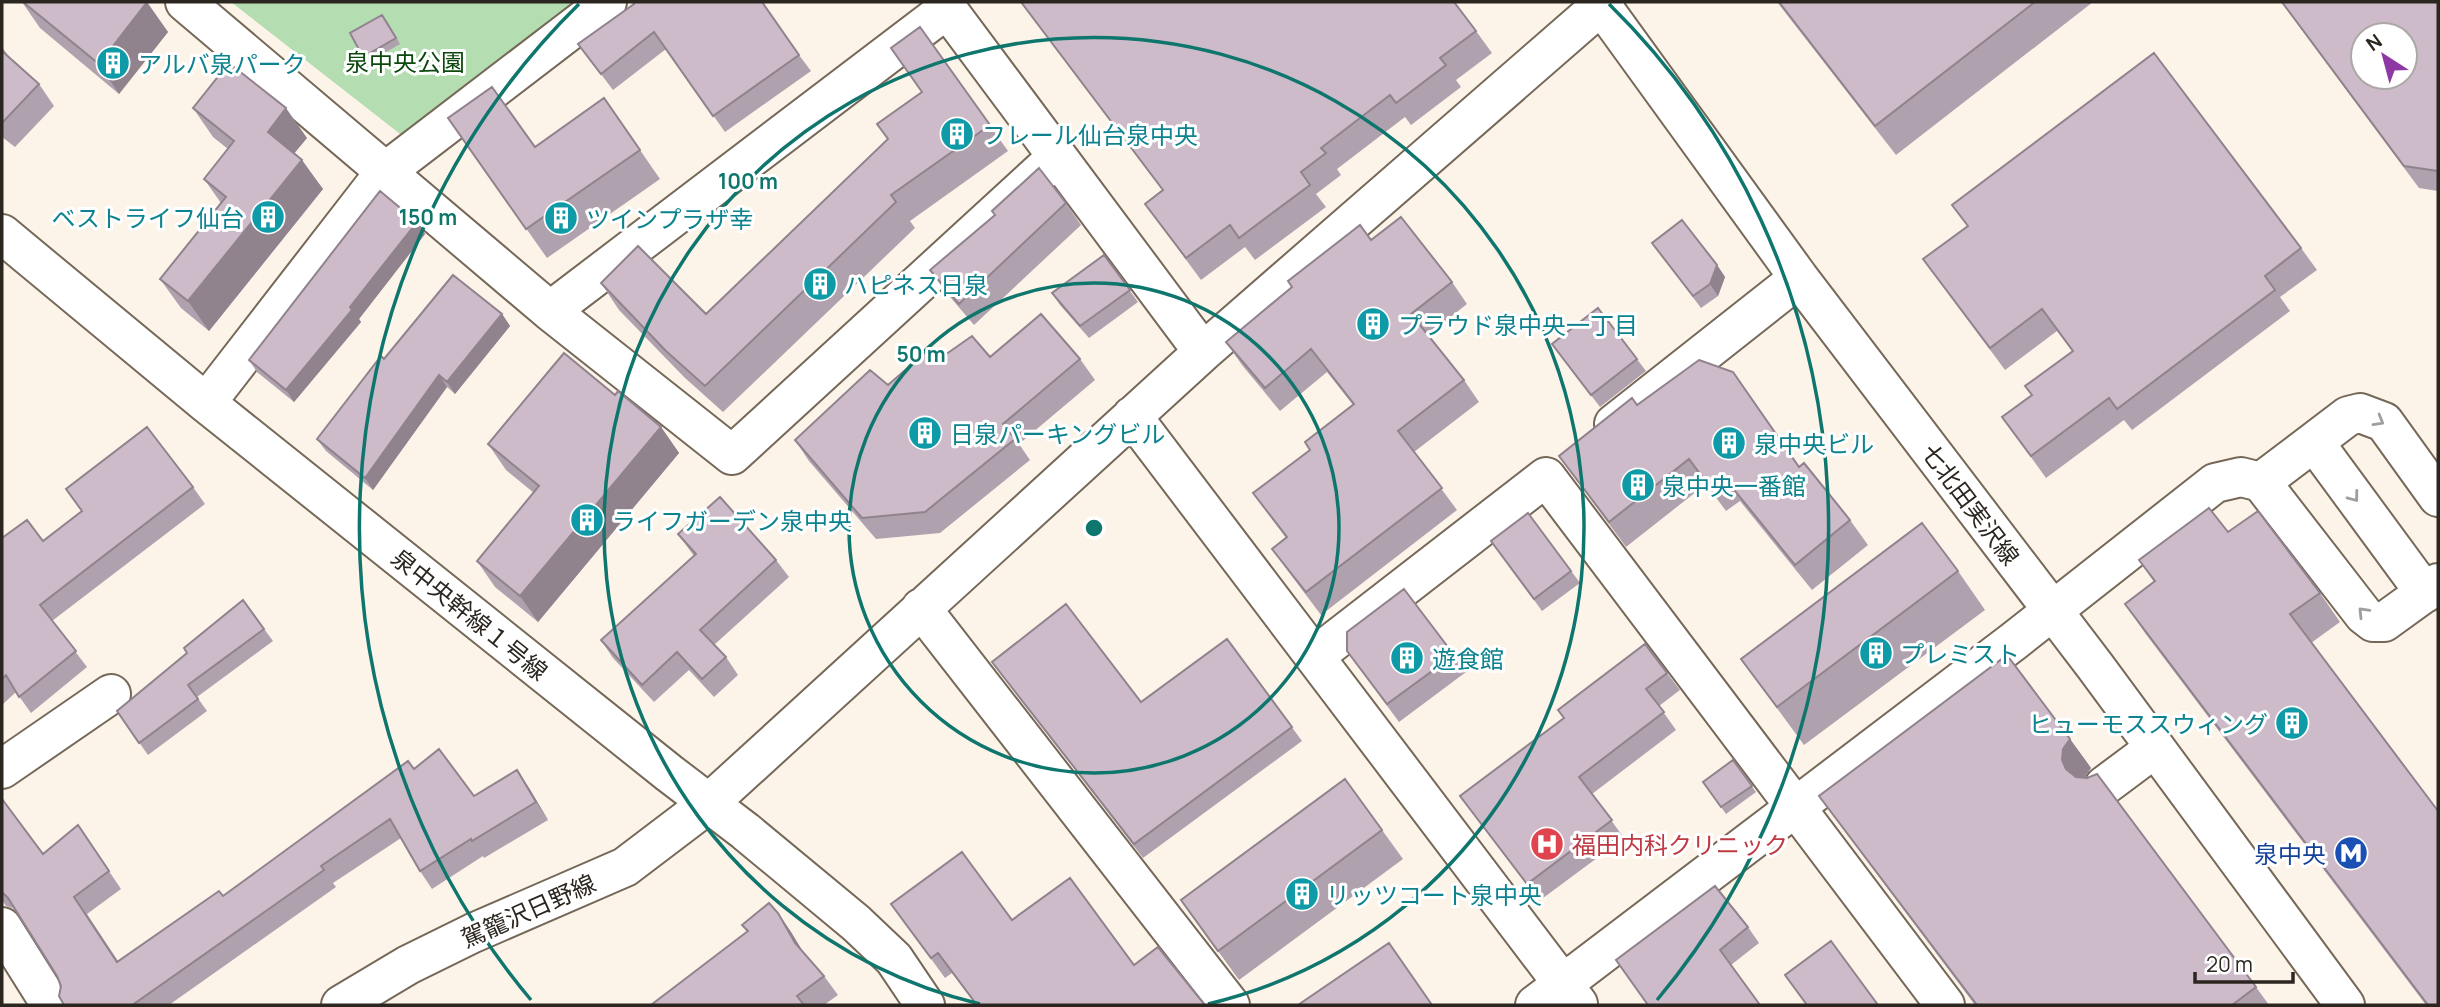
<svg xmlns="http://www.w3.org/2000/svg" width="2440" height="1007" font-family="Manrope,'Noto Sans JP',sans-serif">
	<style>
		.park { fill: #b5ddb2 }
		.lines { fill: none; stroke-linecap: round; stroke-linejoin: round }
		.minor-casing { stroke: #756858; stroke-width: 42 }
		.minor { stroke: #fff; stroke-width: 38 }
		.wall { fill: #b0a1ae }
		.shaded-wall { fill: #90838d }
		.building { fill: #cdbbca; stroke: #90838d; stroke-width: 2; fill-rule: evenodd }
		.oneway { stroke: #a09d9b }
		.ring { fill: none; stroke: #0f766e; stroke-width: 3.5 }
		.labels { text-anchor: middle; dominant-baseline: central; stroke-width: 6; stroke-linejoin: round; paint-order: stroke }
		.park-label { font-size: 24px; fill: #0c480d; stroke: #fff }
		.culture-label { font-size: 24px; fill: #0d838f; stroke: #fff; text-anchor: start }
		.street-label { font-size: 24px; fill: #2c2620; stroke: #fff }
		.health-label { font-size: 24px; fill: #be3a42; stroke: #fff; text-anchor: start }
		.transit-label { font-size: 24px; fill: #164399; stroke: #fff; text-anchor: end }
		.centre { fill: #0f766e; stroke: #fff; stroke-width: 3.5 }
		.ring-label { font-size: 21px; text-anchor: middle; font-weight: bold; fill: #0f766e; stroke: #fff; stroke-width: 6; stroke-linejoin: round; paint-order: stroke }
	</style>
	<rect width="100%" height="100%" fill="#fdf4e9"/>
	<!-- park -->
	<path class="park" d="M 231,2 L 584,2 L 404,137 Z"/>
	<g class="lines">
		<!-- minor casing -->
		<g class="minor-casing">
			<path id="minor" d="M 185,2 L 550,311 L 732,455 L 1057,157
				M 942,2 L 1203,352
				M 1599,2 L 1799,278 L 2095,666 L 2345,1005
				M 2,234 L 206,403 L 669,773 L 745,831 L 856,923 L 894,959 L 925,1005
				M 550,311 L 947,9
				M 206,403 L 385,172 L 607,2
				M 1132,416 L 1578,1004
				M 1614,424 L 1799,278
				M 2314,442 L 2425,593
				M 2261,482 L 2348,416 L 2360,413 L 2384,422 L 2438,497
				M 921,608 L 1230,1005
				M 1315,656 L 1546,477 L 1945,1005
				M 2,769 L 111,694
				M 2104,786 L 2155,748
				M 2,927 L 51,1005
				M 341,1005 L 408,965 L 473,933 L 625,867 L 708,804 L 1203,352 L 1605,2
				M 1535,1005 L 2014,641 L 2215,483 L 2241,477 L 2261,482 L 2364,615 L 2373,622 L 2384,622 L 2438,583"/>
		</g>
		<!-- minor -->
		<use href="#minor" class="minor"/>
	</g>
	<!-- wall -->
	<path class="wall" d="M 22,2 L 146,2 L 168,32 L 119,94 L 40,28 Z
		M 1021,2 L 1476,31 L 1492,53 L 1456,80 L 1461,87 L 1411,125 L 1405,117 L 1337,169 L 1341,175 L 1316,194 L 1326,207 L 1255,260 L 1245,247 L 1201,280 L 1145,204 L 1163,191 Z
		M 1777,2 L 2093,2 L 1896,155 Z
		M 2281,2 L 2438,2 L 2438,191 L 2419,188 Z
		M 634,4 L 799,55 L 811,71 L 725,132 L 666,49 L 613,90 L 578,44 Z
		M 387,21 L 400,44 L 367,63 L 363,57 Z
		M 920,27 L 1008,151 L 910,221 L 915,228 L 723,412 L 684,377 L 619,310 L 601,283 L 706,314 L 888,139 L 921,93 Z
		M 2,47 L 10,58 L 39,84 L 54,106 L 15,147 L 2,137 Z
		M 604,98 L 660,179 L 547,258 L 448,118 L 535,147 Z
		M 193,108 L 307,138 L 294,153 L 323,189 L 209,331 L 181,308 L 160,279 L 221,203 L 204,179 L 228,149 L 213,137 Z
		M 1066,203 L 1081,225 L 974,325 L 945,291 L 930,270 L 995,215 L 992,211 Z
		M 1952,205 L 2301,248 L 2317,270 L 2280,297 L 2290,311 L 2132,430 L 2124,420 L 2046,478 L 2002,417 L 2032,395 L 2072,351 L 2057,331 L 2005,370 L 1923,259 L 1967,226 Z
		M 417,222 L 425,234 L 359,319 L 361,322 L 294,402 L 257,372 L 249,360 Z
		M 1371,240 L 1452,282 L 1467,304 L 1428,335 L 1464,380 L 1479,402 L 1414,452 L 1457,510 L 1321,615 L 1288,571 L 1272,549 L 1286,538 L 1253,493 L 1310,450 L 1353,405 L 1327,372 L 1280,411 L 1242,365 L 1226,342 Z
		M 1652,243 L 1717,265 L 1725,277 L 1718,296 L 1701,308 Z
		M 1104,255 L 1138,302 L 1089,338 L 1060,305 L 1052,293 Z
		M 502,314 L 510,326 L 455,394 L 447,387 L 373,490 L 326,451 L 317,439 L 384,359 Z
		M 1552,344 L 1637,359 L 1646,371 L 1600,407 Z
		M 990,357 L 1080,359 L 1095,380 L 1019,444 L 1030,460 L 940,533 L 876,539 L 809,461 L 795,440 L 888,385 L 935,362 Z
		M 615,395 L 661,427 L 679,453 L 538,622 L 495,587 L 477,561 L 534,493 L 506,470 L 488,444 Z
		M 1637,405 L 1799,467 L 1850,520 L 1868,545 L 1812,590 L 1740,501 L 1726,511 L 1706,484 L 1626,547 L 1559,456 Z
		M 193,487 L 205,504 L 52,621 L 87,667 L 31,713 L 16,692 L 2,705 L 2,538 L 43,541 L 82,511 L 66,489 Z
		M 1528,513 L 1580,583 L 1542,611 L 1491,541 Z
		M 2228,532 L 2320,593 L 2340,622 L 2311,643 L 2438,1005 L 2426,1005 L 2145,633 L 2125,604 L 2154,582 L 2139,560 Z
		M 678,534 L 776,560 L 789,577 L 714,645 L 726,657 L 738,675 L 714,697 L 689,670 L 654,702 L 613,658 L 601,640 L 694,556 Z
		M 1958,571 L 1985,610 L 1804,745 L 1741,659 Z
		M 243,600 L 273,641 L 197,697 L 207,711 L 148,755 L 117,711 L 187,653 Z
		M 1227,639 L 1302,741 L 1143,858 L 992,662 L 1141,702 Z
		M 1347,651 L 1454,655 L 1466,672 L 1399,722 Z
		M 1667,673 L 1680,690 L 1659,706 L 1676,730 L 1592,794 L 1624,838 L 1539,901 L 1460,796 Z
		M 2070,739 L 2091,768 L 2084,778 L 2256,987 L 2269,1005 L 1975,1005 L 1840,825 L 1819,796 Z
		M 1733,760 L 1756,792 L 1726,814 L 1703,782 Z
		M 414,769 L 474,796 L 529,788 L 548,820 L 484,858 L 483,856 L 432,889 L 420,871 L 401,838 L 333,883 L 336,887 L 169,1005 L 64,1005 L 57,976 L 17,912 L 13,908 L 6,906 L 2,900 L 2,799 L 43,854 L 78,825 L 121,889 L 87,914 L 118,961 L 223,896 Z
		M 1382,830 L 1403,859 L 1239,980 L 1181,900 Z
		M 891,904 L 1012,920 L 1134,965 L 1205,1005 L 976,1005 L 952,973 L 945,978 Z
		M 778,913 L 791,932 L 802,950 L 824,976 L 838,995 L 824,1005 L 651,1005 L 747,932 L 742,925 Z
		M 1748,927 L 1759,943 L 1731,965 L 1648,1005 Z"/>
	<!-- shaded-wall -->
	<path class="shaded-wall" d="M 147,2 L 168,32 L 119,94 L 99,64 Z
		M 286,108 L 307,138 L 288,161 L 268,132 Z
		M 302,160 L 323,189 L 209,331 L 188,301 Z
		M 417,222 L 425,234 L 359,319 L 361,322 L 294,402 L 286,390 Z
		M 1717,265 L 1725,277 L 1718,296 L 1710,284 Z
		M 502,314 L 510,326 L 455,394 L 447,382 Z
		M 439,375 L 447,387 L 373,490 L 365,478 Z
		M 661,427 L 679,453 L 538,622 L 520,596 Z
		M 2070,739 L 2091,768 L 2084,778 L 2082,789 L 2066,769 L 2062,760 L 2063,749 Z
		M 517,770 L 529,788 L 548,820 L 536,802 Z
		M 778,913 L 791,932 L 809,962 L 795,943 Z"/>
	<!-- building -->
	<path class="building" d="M 23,2 L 147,2 L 99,64 Z
		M 633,2 L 762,2 L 799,55 L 713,116 L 654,32 L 601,74 L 578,44 L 634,4 Z
		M 1021,2 L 1454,2 L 1476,31 L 1440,58 L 1446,65 L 1396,103 L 1390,95 L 1321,148 L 1326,153 L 1301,172 L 1310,185 L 1239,238 L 1230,225 L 1186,258 L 1145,204 L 1163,190 Z
		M 1779,2 L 2035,2 L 1875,126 Z
		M 2282,2 L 2438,2 L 2438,171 L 2404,166 ZM 2363,35 L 2405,35 L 2405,77 L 2363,77 Z
		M 382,15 L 396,38 L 363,57 L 350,33 Z
		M 920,27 L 990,125 L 891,195 L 896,202 L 705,386 L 666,351 L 601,283 L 638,246 L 706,314 L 888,139 L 877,124 L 922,92 L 891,48 Z
		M 2,51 L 39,84 L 2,123 Z
		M 2154,53 L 2301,248 L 2265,276 L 2275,290 L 2117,409 L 2109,398 L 2031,456 L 2002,417 L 2032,395 L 2025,386 L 2073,351 L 2042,309 L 1990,348 L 1923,259 L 1968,226 L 1952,205 Z
		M 229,63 L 286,108 L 268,132 L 302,160 L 188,301 L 160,279 L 226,197 L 204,179 L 234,141 L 193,108 Z
		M 492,87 L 535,147 L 604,98 L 640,150 L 526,229 L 448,118 Z
		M 1039,168 L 1066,203 L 959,304 L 930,270 L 995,215 L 992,211 Z
		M 380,191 L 417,222 L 350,307 L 352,310 L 286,390 L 249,360 Z
		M 1401,217 L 1452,282 L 1411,314 L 1464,380 L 1398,431 L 1442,488 L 1306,592 L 1272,549 L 1287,537 L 1253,493 L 1310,450 L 1305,442 L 1354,404 L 1311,349 L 1265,388 L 1226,342 L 1292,287 L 1288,281 L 1360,225 L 1371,240 Z
		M 1682,220 L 1717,265 L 1710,284 L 1693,296 L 1652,243 Z
		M 1104,255 L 1130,290 L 1080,326 L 1052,293 Z
		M 453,275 L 502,314 L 447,382 L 439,375 L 365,478 L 317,439 L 381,356 L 384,359 Z
		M 1598,308 L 1637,359 L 1591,395 L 1552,344 Z
		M 1041,314 L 1080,359 L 1003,424 L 1015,439 L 925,512 L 862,518 L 795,440 L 870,370 L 888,385 L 926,352 L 935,362 L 972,336 L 990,357 Z
		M 564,353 L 615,395 L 618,391 L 661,427 L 520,596 L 477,561 L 539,486 L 488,444 Z
		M 1699,360 L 1733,372 L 1799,467 L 1804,463 L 1850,520 L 1795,565 L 1723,476 L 1709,486 L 1689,459 L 1609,522 L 1559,456 L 1632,398 L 1637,405 Z
		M 147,427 L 193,487 L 40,605 L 76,651 L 19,697 L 6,675 L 2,679 L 2,538 L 27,520 L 43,541 L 82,511 L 66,489 Z
		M 720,497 L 776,560 L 700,630 L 726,657 L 702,679 L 677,652 L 642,685 L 601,640 L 696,554 L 678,534 Z
		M 2209,508 L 2228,532 L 2258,511 L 2320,593 L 2290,614 L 2438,811 L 2438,1005 L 2428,1005 L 2125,604 L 2155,581 L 2139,560 Z
		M 1528,513 L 1571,571 L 1534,599 L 1491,541 Z
		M 1922,523 L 1958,571 L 1777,707 L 1741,659 Z
		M 1404,589 L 1454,655 L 1387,704 L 1347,651 L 1347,632 Z
		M 243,600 L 264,629 L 188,685 L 198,699 L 139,743 L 117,711 L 187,653 L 184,648 Z
		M 1066,604 L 1141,702 L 1227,639 L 1292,727 L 1134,844 L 992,662 Z
		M 1645,644 L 1667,673 L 1646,689 L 1664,712 L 1579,777 L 1612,820 L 1527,884 L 1460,796 L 1564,718 L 1558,710 Z
		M 2007,655 L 2070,739 L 2063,749 L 2062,760 L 2066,769 L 2076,777 L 2087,778 L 2097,774 L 2256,987 L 2232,1005 L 1977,1005 L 1819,796 Z
		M 439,749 L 474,796 L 517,770 L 536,802 L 472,841 L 471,839 L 420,871 L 390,819 L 321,866 L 324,870 L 134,1004 L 135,1005 L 64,1005 L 59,996 L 61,986 L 57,976 L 8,898 L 2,892 L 2,799 L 43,854 L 78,825 L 109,871 L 74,897 L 117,962 L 219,891 L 223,896 L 408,761 L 414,769 Z
		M 1733,760 L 1752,786 L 1721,807 L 1703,782 Z
		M 1345,779 L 1382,830 L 1218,951 L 1181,900 Z
		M 962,852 L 1012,920 L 1070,878 L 1134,965 L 1158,947 L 1205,1005 L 977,1005 L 938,953 L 931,958 L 891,904 Z
		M 1715,886 L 1748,927 L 1720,950 L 1760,1005 L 1648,1005 L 1616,960 Z
		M 769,903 L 778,913 L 795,943 L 824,976 L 797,996 L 804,1005 L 651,1005 L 748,931 L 742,925 Z
		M 1831,941 L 1878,1005 L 1807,1005 L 1785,975 Z
		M 1389,943 L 1432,1005 L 1298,1005 Z"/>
	<!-- one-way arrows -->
	<defs><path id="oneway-chevron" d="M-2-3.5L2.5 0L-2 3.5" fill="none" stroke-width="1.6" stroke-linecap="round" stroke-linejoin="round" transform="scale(1.75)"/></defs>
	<g class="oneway">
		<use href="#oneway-chevron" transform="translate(2379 421) rotate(30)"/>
		<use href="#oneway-chevron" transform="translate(2354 497) rotate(53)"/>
		<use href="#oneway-chevron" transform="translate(2363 612) rotate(-134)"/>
	</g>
	<!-- distance rings -->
	<g class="ring">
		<circle cx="1094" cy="528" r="245"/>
		<path d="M980 1004A490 490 0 1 1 1208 1004"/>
		<path d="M531 1000A735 735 0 0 1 579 4M1609 4A735 735 0 0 1 1657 1000"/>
	</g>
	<!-- icons -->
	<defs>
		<g id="building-disc" transform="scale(1.75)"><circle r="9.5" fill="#0f9aa8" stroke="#fff"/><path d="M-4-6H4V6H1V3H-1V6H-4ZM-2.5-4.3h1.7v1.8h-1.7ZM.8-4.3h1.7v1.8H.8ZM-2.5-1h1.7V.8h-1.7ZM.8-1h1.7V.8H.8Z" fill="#fff"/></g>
		<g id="hospital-disc" transform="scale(1.75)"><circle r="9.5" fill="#e0444e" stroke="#fff"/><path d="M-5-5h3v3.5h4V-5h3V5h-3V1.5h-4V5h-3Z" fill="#fff"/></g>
		<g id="metro-disc" transform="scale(1.75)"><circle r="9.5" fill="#1a4fb4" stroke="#fff"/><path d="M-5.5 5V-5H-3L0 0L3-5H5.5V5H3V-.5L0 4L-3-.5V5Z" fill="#fff"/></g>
	</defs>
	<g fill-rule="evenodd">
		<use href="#building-disc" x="113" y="63"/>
		<use href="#building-disc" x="957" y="134"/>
		<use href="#building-disc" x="268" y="217"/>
		<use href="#building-disc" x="561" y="218"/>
		<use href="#building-disc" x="820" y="284"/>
		<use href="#building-disc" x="1373" y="324"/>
		<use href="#building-disc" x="925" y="433"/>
		<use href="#building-disc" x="1729" y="443"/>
		<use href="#building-disc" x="1638" y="485"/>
		<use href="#building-disc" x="587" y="520"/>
		<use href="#building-disc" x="1876" y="653"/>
		<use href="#building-disc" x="1407" y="658"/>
		<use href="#building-disc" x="2292" y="723"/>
		<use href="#hospital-disc" x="1547" y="844"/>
		<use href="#metro-disc" x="2351" y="853"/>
		<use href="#building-disc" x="1302" y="894"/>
	</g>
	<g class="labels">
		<!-- park labels -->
		<g class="park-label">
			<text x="405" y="61">泉中央公園</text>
		</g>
		<!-- culture labels -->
		<g class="culture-label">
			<text x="138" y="63">アルバ泉パーク</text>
			<text x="982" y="134">フレール仙台泉中央</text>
			<text x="244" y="217" text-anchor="end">ベストライフ仙台</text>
			<text x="586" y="218">ツインプラザ幸</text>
			<text x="844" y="284">ハピネス日泉</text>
			<text x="1398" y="324">プラウド泉中央一丁目</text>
			<text x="950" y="433">日泉パーキングビル</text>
			<text x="1754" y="443">泉中央ビル</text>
			<text x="1662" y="485">泉中央一番館</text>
			<text x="612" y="520">ライフガーデン泉中央</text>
			<text x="1900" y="653">プレミスト</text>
			<text x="1432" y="658">遊食館</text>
			<text x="2268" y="723" text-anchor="end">ヒューモススウィング</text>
			<text x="1326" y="894">リッツコート泉中央</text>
		</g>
		<!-- street labels -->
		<g class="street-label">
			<text transform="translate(1971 504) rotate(53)">七北田実沢線</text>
			<text transform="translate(470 614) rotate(39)">泉中央幹線１号線</text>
			<text transform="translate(528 910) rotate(-24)">駕籠沢日野線</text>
		</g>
		<!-- health labels -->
		<g class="health-label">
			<text x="1572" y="844">福田内科クリニック</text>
		</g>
		<!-- transit labels -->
		<g class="transit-label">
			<text x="2326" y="853">泉中央</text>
		</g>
	</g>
	<circle cx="1094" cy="528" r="10" class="centre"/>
	<g class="ring-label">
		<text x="748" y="189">100 m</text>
		<text x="428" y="225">150 m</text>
		<text x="921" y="362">50 m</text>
	</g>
	<!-- border -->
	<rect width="2440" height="1007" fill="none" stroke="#2c2620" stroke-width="7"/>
	<!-- north arrow -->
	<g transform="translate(2384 56) rotate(324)"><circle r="33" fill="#ffffff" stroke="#aba8a6" stroke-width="2"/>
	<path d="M0-5L12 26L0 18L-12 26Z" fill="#8e38a5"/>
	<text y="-10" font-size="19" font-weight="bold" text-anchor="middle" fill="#2c2620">N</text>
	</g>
	<!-- scale -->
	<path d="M2195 972v10h98v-10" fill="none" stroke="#2c2620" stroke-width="3.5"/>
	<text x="2206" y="972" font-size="21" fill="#2c2620" stroke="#ffffff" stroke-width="5" paint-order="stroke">20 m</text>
</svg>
